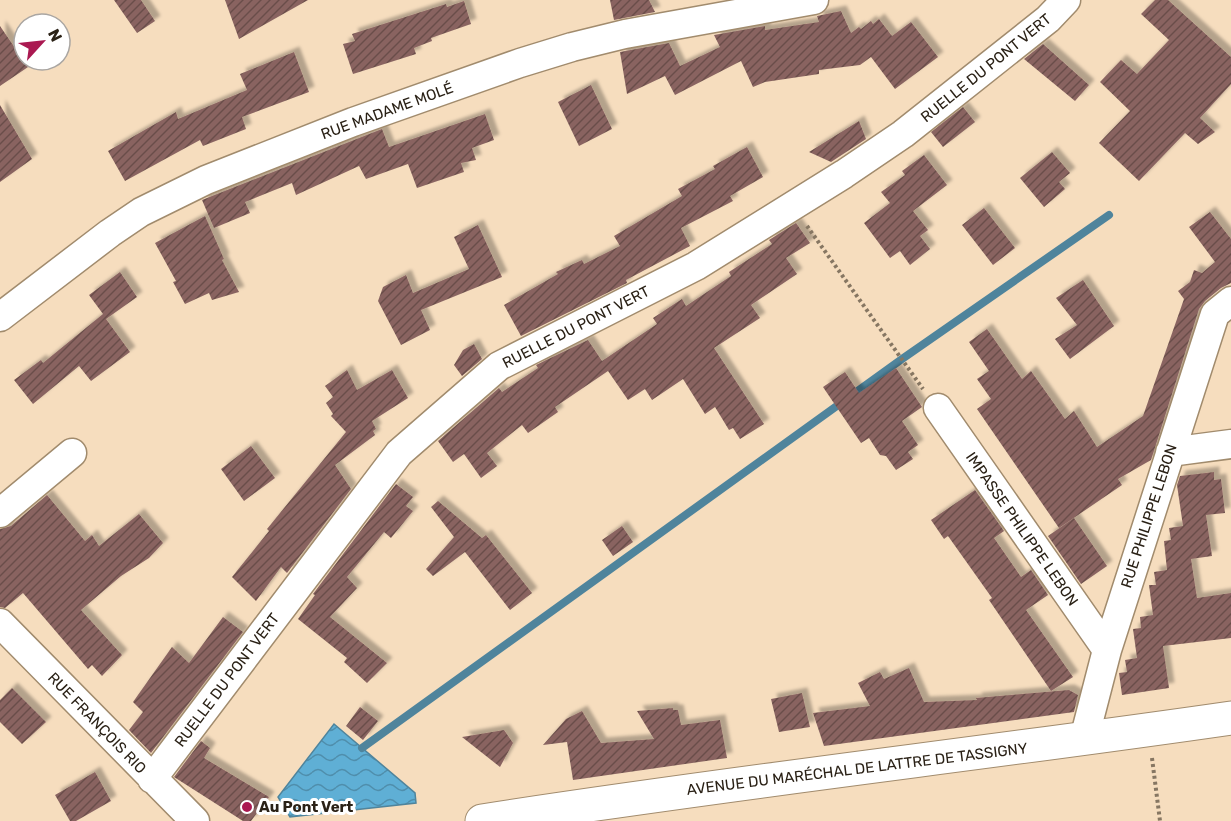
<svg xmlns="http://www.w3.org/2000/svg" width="1231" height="821" font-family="Rubik,sans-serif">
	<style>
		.water { fill: url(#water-waves); stroke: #4f849c; stroke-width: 1.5 }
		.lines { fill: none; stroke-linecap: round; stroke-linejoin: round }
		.stream { stroke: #4f849c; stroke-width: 8 }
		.building { fill: url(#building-hatch); filter: url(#shadow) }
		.minor-casing { stroke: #a18b6d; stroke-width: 31 }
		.major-casing { stroke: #a18b6d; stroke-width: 35 }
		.path { stroke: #867662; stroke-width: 4; stroke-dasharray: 3 3; stroke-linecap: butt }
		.minor { stroke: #fff; stroke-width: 28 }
		.major { stroke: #fff; stroke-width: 33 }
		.poi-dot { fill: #aa1951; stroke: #fff; stroke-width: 2 }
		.labels { text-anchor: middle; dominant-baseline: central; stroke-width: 6; stroke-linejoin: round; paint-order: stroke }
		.street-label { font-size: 15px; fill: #2a2116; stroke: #fff }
		.poi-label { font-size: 15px; font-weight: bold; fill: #2a2116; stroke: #fff; text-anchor: start }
	</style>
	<defs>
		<pattern id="water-waves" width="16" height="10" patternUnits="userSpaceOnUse" patternTransform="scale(1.5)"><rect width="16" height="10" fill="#5fafd5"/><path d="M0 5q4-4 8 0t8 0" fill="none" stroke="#4f8eac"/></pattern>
		<pattern id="building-hatch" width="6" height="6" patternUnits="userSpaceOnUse" patternTransform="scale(1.5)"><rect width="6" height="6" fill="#896461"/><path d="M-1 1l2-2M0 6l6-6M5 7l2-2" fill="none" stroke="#6a4e4a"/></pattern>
		<filter id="shadow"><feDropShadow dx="5.5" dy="-5.5" stdDeviation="1.5" flood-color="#0004"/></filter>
	</defs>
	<rect width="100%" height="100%" fill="#f6ddbe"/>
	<!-- water -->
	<path class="water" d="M 334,724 L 415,793 L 416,803 L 290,817 L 278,797 Z"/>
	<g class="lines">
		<!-- stream -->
		<path class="stream" d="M 362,748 L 902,359 L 1109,215"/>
	</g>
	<!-- building -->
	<path class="building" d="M 114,0 L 141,0 L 155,21 L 137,33 Z
		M 225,0 L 308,0 L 239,39 Z
		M 610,0 L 649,0 L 655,12 L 614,20 Z
		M 1155,0 L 1168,0 L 1231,57 L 1231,84 L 1200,118 L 1215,132 L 1198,144 L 1185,133 L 1139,181 L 1099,143 L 1130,111 L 1100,82 L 1121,60 L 1137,74 L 1169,40 L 1141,14 Z
		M 464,1 L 471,24 L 431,38 L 432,41 L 414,48 L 416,54 L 353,74 L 343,44 L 355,41 L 352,34 L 446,4 L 447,7 Z
		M 841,11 L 851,33 L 859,27 L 861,29 L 871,21 L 873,24 L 879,19 L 892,36 L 911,22 L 938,57 L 895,89 L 871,57 L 860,65 L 819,70 L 819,74 L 765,82 L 753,87 L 741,61 L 675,95 L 665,76 L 627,94 L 620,52 L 669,43 L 680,66 L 720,47 L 714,35 L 765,26 L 765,30 L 819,22 L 817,16 Z
		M 0,26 L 28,67 L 0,86 Z
		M 1043,44 L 1089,85 L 1075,101 L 1024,59 Z
		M 294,52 L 309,92 L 242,117 L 246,129 L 203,146 L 200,140 L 125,181 L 108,151 L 176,112 L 178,119 L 247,90 L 240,74 Z
		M 591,85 L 612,129 L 579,146 L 558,102 Z
		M 0,105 L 32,159 L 0,182 Z
		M 963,107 L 975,122 L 943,147 L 931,132 Z
		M 485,114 L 494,140 L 472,148 L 476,160 L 461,163 L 464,172 L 417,188 L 408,164 L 366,179 L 359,166 L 296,195 L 292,183 L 245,202 L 250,213 L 214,228 L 202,200 L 382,129 L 389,147 Z
		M 859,121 L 866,139 L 831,162 L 809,152 Z
		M 747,147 L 763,177 L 730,196 L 733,201 L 681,228 L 690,246 L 626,280 L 627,283 L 521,336 L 504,305 L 558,274 L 556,272 L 582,260 L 584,264 L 620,246 L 614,236 L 682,196 L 678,189 L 715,169 L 713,166 Z
		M 1052,152 L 1070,173 L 1059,182 L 1065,189 L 1044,207 L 1020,178 Z
		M 924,155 L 947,185 L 913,211 L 928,230 L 920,236 L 930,249 L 910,265 L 900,251 L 890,258 L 864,223 L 890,203 L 881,192 L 905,175 L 902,171 Z
		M 984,208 L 1015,248 L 993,265 L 962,225 Z
		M 1210,212 L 1231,239 L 1231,283 L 1221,288 L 1205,301 L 1199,309 L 1151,460 L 1118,479 L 1122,485 L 1059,528 L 977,409 L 991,399 L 977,379 L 989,371 L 969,342 L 987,329 L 1022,379 L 1031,371 L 1065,419 L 1074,411 L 1097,447 L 1143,416 L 1184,299 L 1178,291 L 1190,282 L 1194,270 L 1202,273 L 1215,262 L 1189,227 Z
		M 205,216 L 224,259 L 222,260 L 239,292 L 212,300 L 209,293 L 185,304 L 173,282 L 176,281 L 155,243 Z
		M 796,223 L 810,243 L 786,258 L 797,274 L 751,305 L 760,318 L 714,348 L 764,424 L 740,439 L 733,428 L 729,430 L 715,407 L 705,414 L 683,379 L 652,400 L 645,389 L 628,400 L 608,371 L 555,407 L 558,412 L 528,433 L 522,425 L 487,453 L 497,466 L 481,478 L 464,454 L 453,462 L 438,441 L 499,388 L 502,392 L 538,368 L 536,365 L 588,340 L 602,361 L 657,324 L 653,318 L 682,299 L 686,306 L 731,276 L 729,272 L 772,244 L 769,240 Z
		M 478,225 L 502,277 L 421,310 L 430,330 L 401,345 L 378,301 L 383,287 L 406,275 L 413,293 L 469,269 L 454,237 Z
		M 120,272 L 137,297 L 106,319 L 130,352 L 91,381 L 79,366 L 33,404 L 14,380 L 41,360 L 43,363 L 103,314 L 89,295 Z
		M 1083,280 L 1114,326 L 1070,359 L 1055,339 L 1077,325 L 1056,298 Z
		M 474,344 L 482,359 L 462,376 L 454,365 L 463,350 Z
		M 896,368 L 922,407 L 902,421 L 918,445 L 908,452 L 913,459 L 896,470 L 886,456 L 880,455 L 869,438 L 861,443 L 823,387 L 845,372 L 859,393 Z
		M 347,370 L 357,390 L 392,370 L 408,398 L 372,421 L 376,429 L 373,431 L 375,435 L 335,465 L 351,489 L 287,573 L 281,567 L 256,601 L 232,577 L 269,531 L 267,529 L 346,432 L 331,416 L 333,414 L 326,403 L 333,397 L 325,386 Z
		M 251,446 L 275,478 L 244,501 L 221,469 Z
		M 1214,472 L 1214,480 L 1221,479 L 1225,513 L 1206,515 L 1212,556 L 1191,559 L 1197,598 L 1231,593 L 1231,638 L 1163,646 L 1169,688 L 1122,695 L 1119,673 L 1127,672 L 1125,660 L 1137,658 L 1133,629 L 1141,628 L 1140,617 L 1153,615 L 1149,585 L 1156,585 L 1154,572 L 1167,570 L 1164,541 L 1171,540 L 1169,528 L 1183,526 L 1177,485 L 1180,476 Z
		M 396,484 L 413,497 L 406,506 L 413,511 L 391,538 L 384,532 L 347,577 L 357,588 L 330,617 L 387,663 L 367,683 L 344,662 L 347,658 L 298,619 L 315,595 L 313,594 Z
		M 975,490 L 1004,531 L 994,538 L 1021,577 L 1031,570 L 1048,595 L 1026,610 L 1073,677 L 1051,691 L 989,600 L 992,598 L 948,536 L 944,539 L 931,520 Z
		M 47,495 L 85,541 L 92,535 L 99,546 L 139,514 L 163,543 L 149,558 L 121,576 L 81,610 L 122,655 L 102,676 L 92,665 L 88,669 L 23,593 L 5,608 L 0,607 L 0,529 L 11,526 Z
		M 438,501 L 482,538 L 486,535 L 532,593 L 510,610 L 465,552 L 433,576 L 426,569 L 454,537 L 431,507 Z
		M 1074,518 L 1107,566 L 1081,584 L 1048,536 Z
		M 622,526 L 633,542 L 613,556 L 602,540 Z
		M 223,617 L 243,632 L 151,753 L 129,730 L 143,712 L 133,702 L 172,647 L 189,663 Z
		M 909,668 L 924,702 L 977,700 L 976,698 L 1069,690 L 1078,695 L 1074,712 L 824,746 L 813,713 L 870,706 L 858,683 L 880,672 L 884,679 Z
		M 12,688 L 46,722 L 22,744 L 0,722 L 0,700 Z
		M 802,693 L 810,727 L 779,732 L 771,699 Z
		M 360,707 L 378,721 L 363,740 L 346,726 Z
		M 673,708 L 673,710 L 678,710 L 681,725 L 720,720 L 727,758 L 573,780 L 567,742 L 543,745 L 566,719 L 582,711 L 601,743 L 654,739 L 637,711 Z
		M 504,730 L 513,743 L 500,767 L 462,737 Z
		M 201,741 L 210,748 L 204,758 L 269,797 L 251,821 L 243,821 L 174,777 Z
		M 95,772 L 111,801 L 76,821 L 70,821 L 55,795 Z"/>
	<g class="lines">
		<!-- minor casing -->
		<g class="minor-casing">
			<path id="minor" d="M 0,317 L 110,233 L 141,212 L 206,180 L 353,122 L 520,63 L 572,47 L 625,34 L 814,0
				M 938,408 L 1107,650
				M 1170,452 L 1231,444
				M 0,513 L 72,453
				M 0,623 L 195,821
				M 1084,739 L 1107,650 L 1215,314 L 1231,301
				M 152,779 L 399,453 L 499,366 L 696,266 L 844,174 L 903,134 L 1048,19 L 1066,0"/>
		</g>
		<!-- major casing -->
		<g class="major-casing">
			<path id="major" d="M 482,821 C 731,782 982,754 1231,718"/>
		</g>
		<!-- path -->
		<path class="path" d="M 807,226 L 923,389
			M 1152,758 L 1160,821"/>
		<!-- minor -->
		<use href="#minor" class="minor"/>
		<!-- major -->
		<use href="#major" class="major"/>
	</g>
	<!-- markers -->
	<circle class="poi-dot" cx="247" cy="807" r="6"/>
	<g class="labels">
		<!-- street labels -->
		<g class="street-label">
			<text transform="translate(986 68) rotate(-39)">RUELLE DU PONT VERT</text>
			<text transform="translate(387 111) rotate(-20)">RUE MADAME MOLÉ</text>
			<text transform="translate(576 327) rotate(-27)">RUELLE DU PONT VERT</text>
			<text transform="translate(1149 516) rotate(-72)">RUE PHILIPPE LEBON</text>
			<text transform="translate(1022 529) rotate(55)">IMPASSE PHILIPPE LEBON</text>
			<text transform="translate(227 680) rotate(-53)">RUELLE DU PONT VERT</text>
			<text transform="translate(97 723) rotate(46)">RUE FRANÇOIS RIO</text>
			<text transform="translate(857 769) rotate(-7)">AVENUE DU MARÉCHAL DE LATTRE DE TASSIGNY</text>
		</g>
		<!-- poi labels -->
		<g class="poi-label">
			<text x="259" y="807">Au Pont Vert</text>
		</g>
	</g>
	<!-- north arrow -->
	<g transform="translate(42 42) rotate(63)"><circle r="28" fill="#ffffff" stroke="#aaa6a2" stroke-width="1.5"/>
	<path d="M0-4.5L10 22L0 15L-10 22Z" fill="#aa1951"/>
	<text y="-9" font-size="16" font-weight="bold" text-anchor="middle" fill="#2a2116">N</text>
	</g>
</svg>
